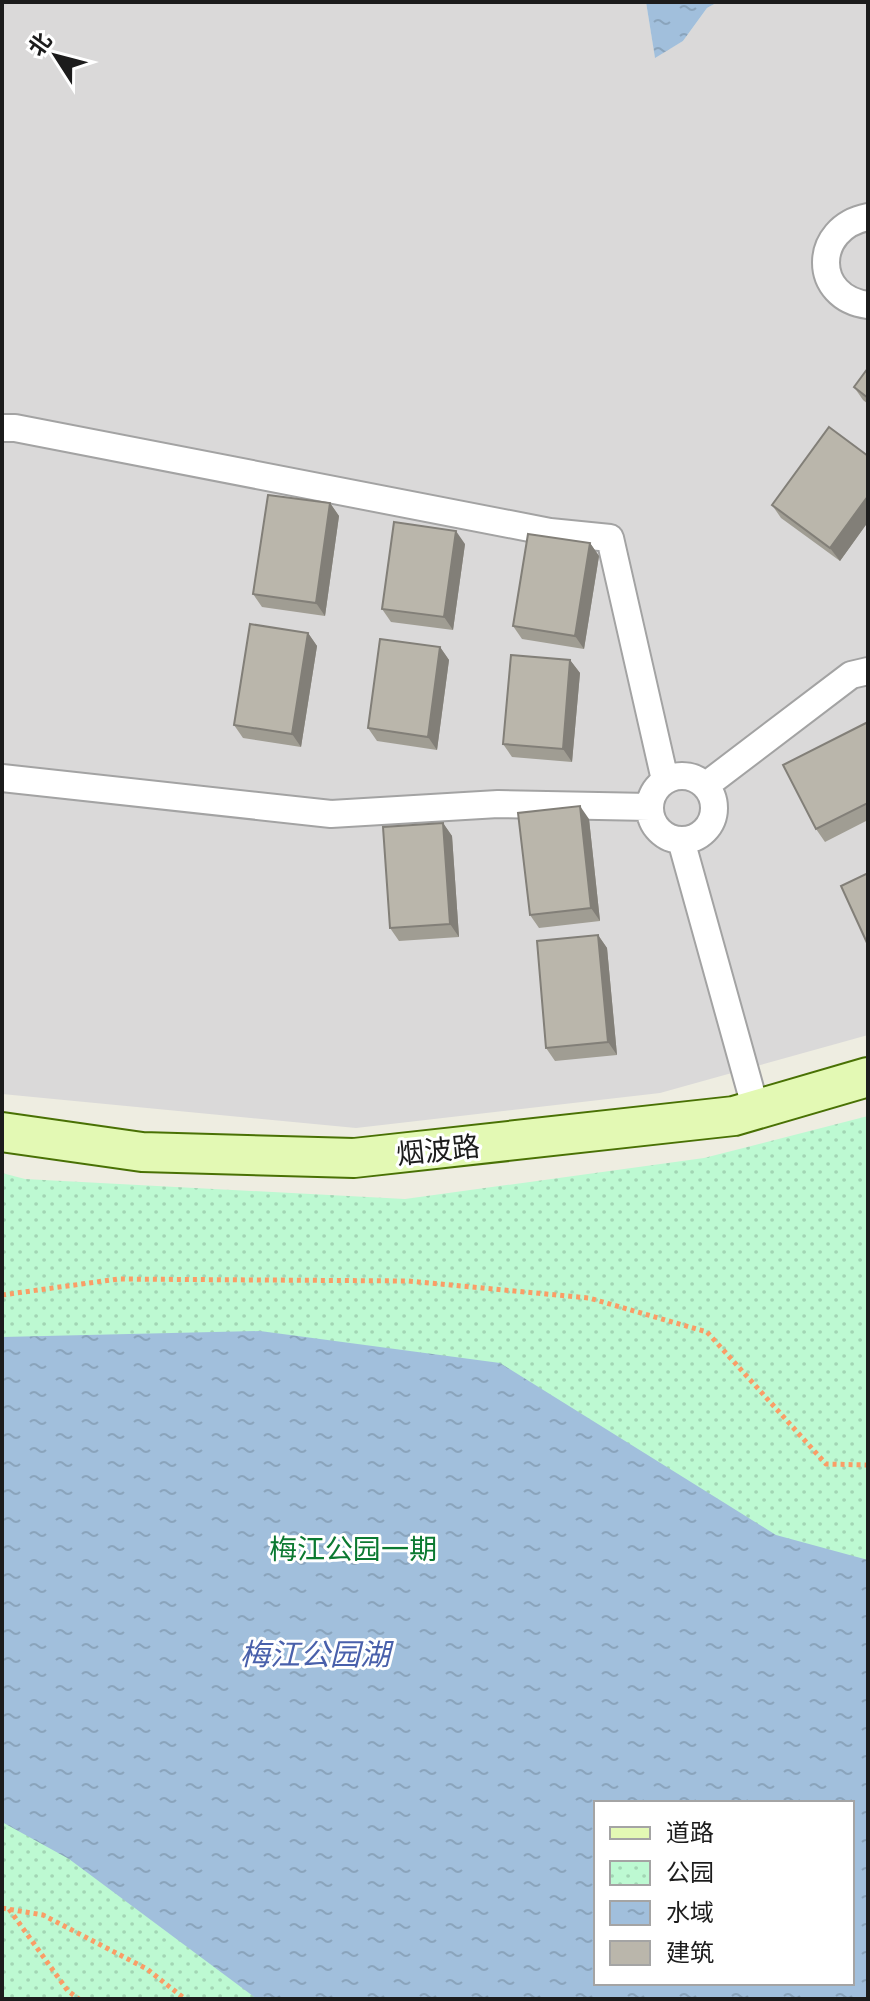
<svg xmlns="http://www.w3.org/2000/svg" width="870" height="2001" font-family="Manrope,'Noto Sans SC',sans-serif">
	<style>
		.residential { fill: #dad9d9 }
		.park { fill: url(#park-dots); fill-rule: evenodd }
		.water { fill: url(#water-ripples); fill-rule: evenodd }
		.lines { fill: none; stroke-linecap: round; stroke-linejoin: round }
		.minor-casing { stroke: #a3a3a3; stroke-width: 30 }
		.secondary-casing { stroke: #497104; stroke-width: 42 }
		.path { stroke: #fa9d66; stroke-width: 5; stroke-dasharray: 4 4; stroke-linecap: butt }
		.minor { stroke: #fff; stroke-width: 26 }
		.secondary { stroke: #e3f9b4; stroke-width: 38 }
		.wall { fill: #a09d93 }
		.shaded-wall { fill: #827f78 }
		.building { fill: #bab6ab; stroke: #827f78; stroke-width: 2 }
		.labels { text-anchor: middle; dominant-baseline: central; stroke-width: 6; stroke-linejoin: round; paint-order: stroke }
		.street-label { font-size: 28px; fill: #1c1c1c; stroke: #fff }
		.park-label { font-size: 28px; fill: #0b7931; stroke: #fff }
		.water-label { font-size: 30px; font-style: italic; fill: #4960ab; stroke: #fff }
	</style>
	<defs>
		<pattern id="park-dots" width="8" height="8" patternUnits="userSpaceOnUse" patternTransform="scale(2)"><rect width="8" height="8" fill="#bdf9d2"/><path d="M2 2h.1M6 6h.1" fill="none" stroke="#a2d5b4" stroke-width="1.8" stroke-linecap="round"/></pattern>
		<pattern id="water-ripples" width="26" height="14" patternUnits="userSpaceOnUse" patternTransform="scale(2)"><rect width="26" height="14" fill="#a1bfdc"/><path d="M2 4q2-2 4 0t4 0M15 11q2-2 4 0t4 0" fill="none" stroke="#8aa4bc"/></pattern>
	</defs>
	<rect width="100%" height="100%" fill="#eeede1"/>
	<!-- residential -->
	<path class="residential" d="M 2,2 L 646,2 L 655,57 L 683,41 L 707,8 L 718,2 L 868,2 L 868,1035 L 660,1093 L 356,1128 L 2,1094 Z"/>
	<!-- park -->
	<path class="park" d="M 868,1116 L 868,1999 L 2,1999 L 2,1173 L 25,1179 L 405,1199 L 704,1158 ZM 596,1803 L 852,1803 L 852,1983 L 596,1983 Z"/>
	<!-- water -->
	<path class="water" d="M 646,2 L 718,2 L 707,8 L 683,41 L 655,58 Z
		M 260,1331 L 500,1363 L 776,1535 L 868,1560 L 868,1999 L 257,1999 L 69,1859 L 2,1822 L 2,1337 ZM 596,1803 L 852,1803 L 852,1983 L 596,1983 Z"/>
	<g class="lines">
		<!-- minor casing -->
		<g class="minor-casing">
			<path id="minor" d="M 868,217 C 812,228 812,298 868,305
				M 2,428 L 15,428 L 550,532 L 610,538 L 665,780
				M650 808a32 32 0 1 1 64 0a32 32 0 1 1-64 0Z
				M 2,778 L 331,814 L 498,804 L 650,807
				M 705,786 L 851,675 L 868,671
				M 681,840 L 756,1110"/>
		</g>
		<!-- secondary casing -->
		<g class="secondary-casing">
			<path id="secondary" d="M 2,1132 L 142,1152 L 354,1158 L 734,1116 L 868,1077"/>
		</g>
		<!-- path -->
		<path class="path" d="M 2,1295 L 118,1279 L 408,1281 L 589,1298 L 707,1332 L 826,1464 L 868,1465
			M 2,1908 L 43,1915 L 147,1969 L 185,1999
			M 9,1909 L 68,1991 L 79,1999"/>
		<!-- minor -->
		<use href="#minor" class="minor"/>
		<!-- secondary -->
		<use href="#secondary" class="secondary"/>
	</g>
	<!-- wall -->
	<path class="wall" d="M 868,368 L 868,404 L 863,400 L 854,387 Z
		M 868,456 L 868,522 L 840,561 L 781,518 L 772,505 Z
		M 330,503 L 339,516 L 325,616 L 262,607 L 253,594 Z
		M 590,543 L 599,556 L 584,649 L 522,639 L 513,626 Z
		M 465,544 L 453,630 L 391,622 L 382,609 Z
		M 308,633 L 317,646 L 301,747 L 243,738 L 234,725 Z
		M 440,647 L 449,660 L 437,750 L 377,741 L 368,728 Z
		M 570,660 L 580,673 L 572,762 L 512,757 L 503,744 Z
		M 868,722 L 868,820 L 825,842 L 816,829 Z
		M 589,819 L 600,921 L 539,928 L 530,915 Z
		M 443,823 L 452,836 L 459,937 L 399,941 L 390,928 Z
		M 598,935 L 607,948 L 617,1055 L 555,1061 L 546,1048 Z"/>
	<!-- shaded-wall -->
	<path class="shaded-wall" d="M 868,496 L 868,522 L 840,561 L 830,548 Z
		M 330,503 L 339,516 L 325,616 L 316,603 Z
		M 456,531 L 465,544 L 453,630 L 444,617 Z
		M 590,543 L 599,556 L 584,649 L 575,636 Z
		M 308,633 L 317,646 L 301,747 L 292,734 Z
		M 440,647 L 449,660 L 437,750 L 428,737 Z
		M 570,660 L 580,673 L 572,762 L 563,749 Z
		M 580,806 L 589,819 L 600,921 L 591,908 Z
		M 443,823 L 452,836 L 459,937 L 450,924 Z
		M 598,935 L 607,948 L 617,1055 L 608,1042 Z"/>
	<!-- building -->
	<path class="building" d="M 868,368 L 868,398 L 854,387 Z
		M 829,427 L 868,456 L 868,496 L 830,548 L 772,505 Z
		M 268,495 L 330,503 L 316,603 L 253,594 Z
		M 394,522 L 456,531 L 444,617 L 382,609 Z
		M 528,534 L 590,543 L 575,636 L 513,626 Z
		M 250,624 L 308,633 L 292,734 L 234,725 Z
		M 380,639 L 440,647 L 428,737 L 368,728 Z
		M 511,655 L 570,660 L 563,749 L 503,744 Z
		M 868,722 L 868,803 L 816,829 L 783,765 Z
		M 580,806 L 591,908 L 530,915 L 518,813 Z
		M 443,823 L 450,924 L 390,928 L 383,827 Z
		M 868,873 L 868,945 L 841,886 Z
		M 598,935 L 608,1042 L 546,1048 L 537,941 Z"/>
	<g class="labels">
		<!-- street labels -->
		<g class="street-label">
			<text transform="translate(438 1149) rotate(-6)">烟波路</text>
		</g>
		<!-- park labels -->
		<g class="park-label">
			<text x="353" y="1548">梅江公园一期</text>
		</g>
		<!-- water labels -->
		<g class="water-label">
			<text x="315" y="1653">梅江公园湖</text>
		</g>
	</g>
	<!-- border -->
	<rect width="870" height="2001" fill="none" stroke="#1c1c1c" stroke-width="8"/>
	<!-- legend -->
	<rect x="594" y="1801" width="260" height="184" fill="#ffffff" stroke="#a4a4a4" stroke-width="2"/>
	<rect x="610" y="1827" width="40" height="12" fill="#e3f9b4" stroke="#a4a4a4" stroke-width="2"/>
	<text x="666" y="1841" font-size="24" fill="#1c1c1c">道路</text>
	<rect x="610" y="1861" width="40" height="24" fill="url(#park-dots)" stroke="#a4a4a4" stroke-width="2"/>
	<text x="666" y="1881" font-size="24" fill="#1c1c1c">公园</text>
	<rect x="610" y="1901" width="40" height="24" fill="url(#water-ripples)" stroke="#a4a4a4" stroke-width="2"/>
	<text x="666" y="1921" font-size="24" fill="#1c1c1c">水域</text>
	<rect x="610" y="1941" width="40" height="24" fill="#bab6ab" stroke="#a4a4a4" stroke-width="2"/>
	<text x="666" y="1961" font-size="24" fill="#1c1c1c">建筑</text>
	<!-- north arrow -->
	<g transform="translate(56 56) rotate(306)" stroke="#ffffff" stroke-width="6" paint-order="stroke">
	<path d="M0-6L14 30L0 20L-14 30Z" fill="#1c1c1c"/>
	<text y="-12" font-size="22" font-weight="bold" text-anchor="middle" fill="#1c1c1c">北</text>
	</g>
</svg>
